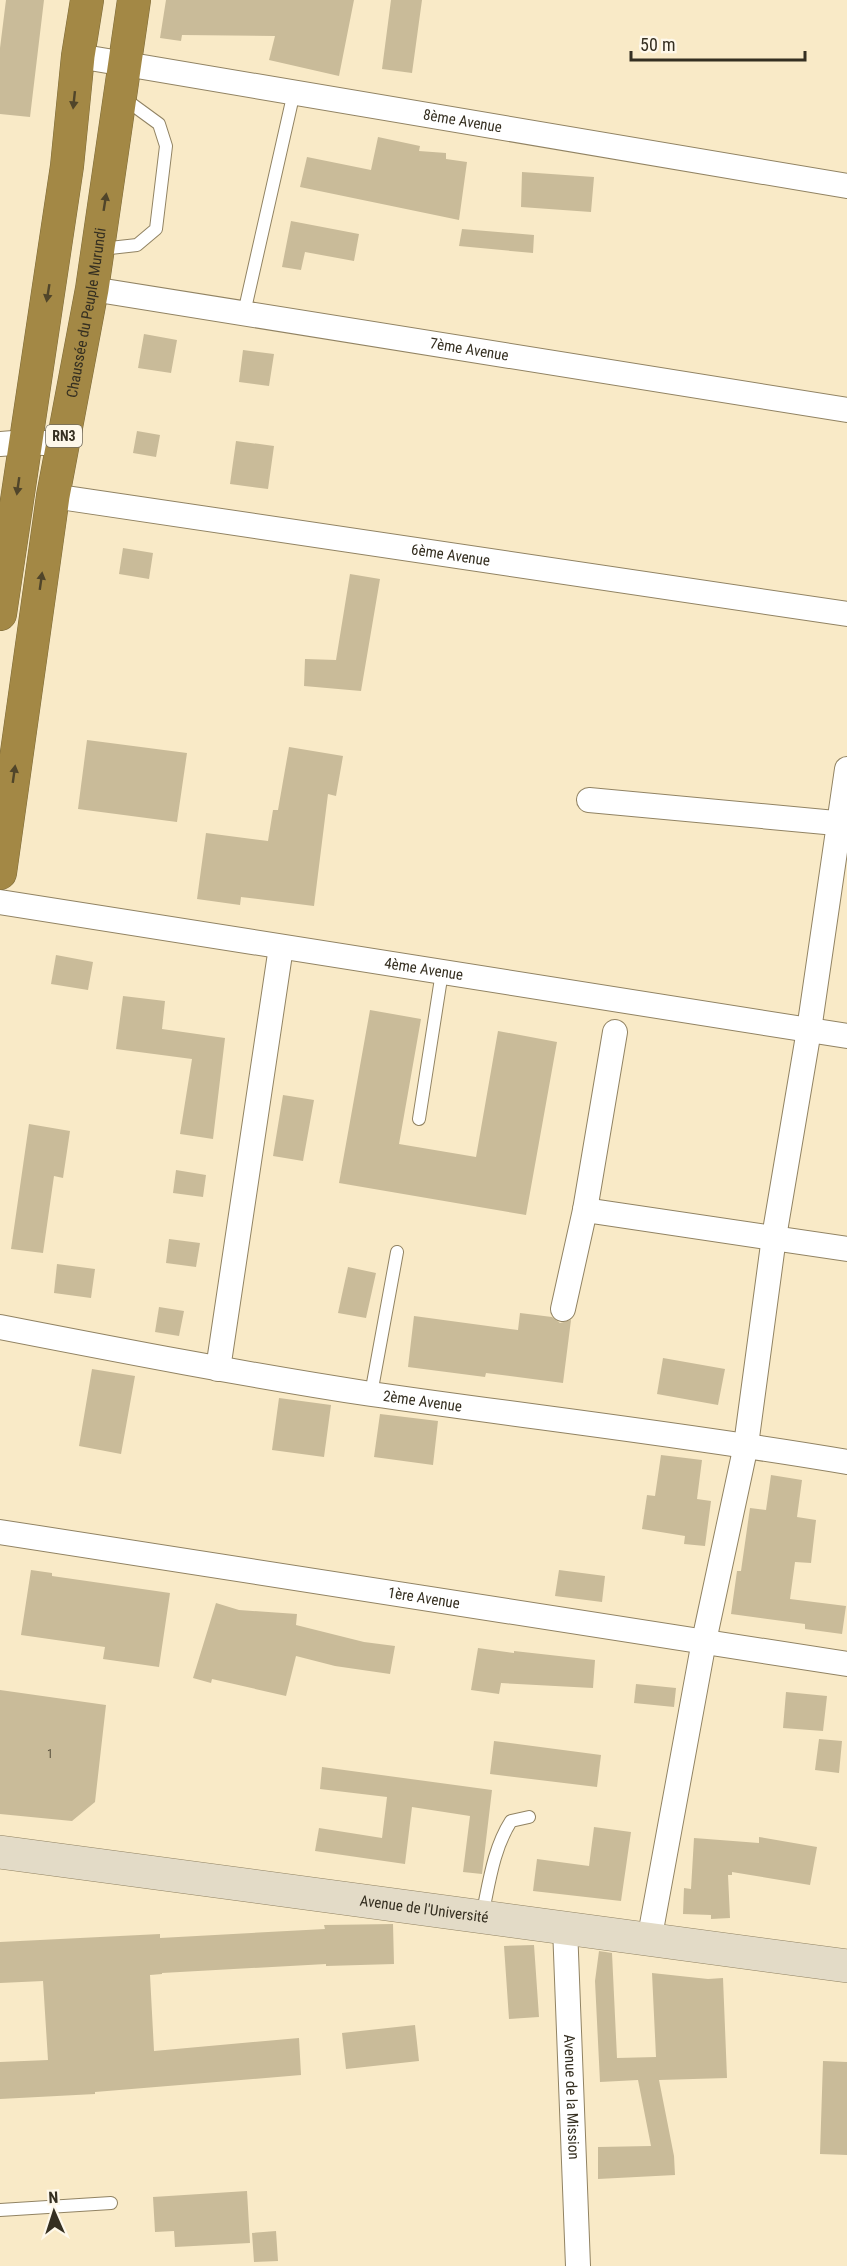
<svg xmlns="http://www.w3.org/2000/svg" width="847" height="2266" font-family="'Roboto Condensed',sans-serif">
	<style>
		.building { fill: #c9bb99 }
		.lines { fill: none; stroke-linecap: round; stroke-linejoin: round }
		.lane-casing { stroke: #918363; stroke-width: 14 }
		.street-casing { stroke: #918363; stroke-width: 26 }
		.secondary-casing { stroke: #918363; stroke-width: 34 }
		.highway-casing { stroke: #7c6938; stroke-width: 34 }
		.lane { stroke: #fff; stroke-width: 12 }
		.street { stroke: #fff; stroke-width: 24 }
		.secondary { stroke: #e3dbc7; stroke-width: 33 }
		.highway { stroke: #a38845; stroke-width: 33 }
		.oneway { fill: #50452a }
		.labels { text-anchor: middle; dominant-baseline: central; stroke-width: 4.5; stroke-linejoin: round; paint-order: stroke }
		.number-label { font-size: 12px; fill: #5a523f }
		.shield { fill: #fef8ea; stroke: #716b5d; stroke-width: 1.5 }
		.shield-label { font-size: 14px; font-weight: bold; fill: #352f21 }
		.street-label { font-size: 15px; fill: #352f21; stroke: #fef8ea }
	</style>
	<rect width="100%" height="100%" fill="#f9eac7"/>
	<!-- building -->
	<path class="building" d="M 6,0 L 44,0 L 30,117 L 0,114 L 0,48 Z
		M 166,0 L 354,0 L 339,76 L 269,60 L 275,36 L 182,35 L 181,41 L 160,38 Z
		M 391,0 L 422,0 L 412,73 L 382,69 Z
		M 378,137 L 420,146 L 419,151 L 446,153 L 446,159 L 467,162 L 459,220 L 300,187 L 307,157 L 371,170 Z
		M 522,172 L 594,177 L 591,212 L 521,207 Z
		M 291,221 L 359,234 L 354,261 L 305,252 L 301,270 L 282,267 Z
		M 462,229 L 534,235 L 533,253 L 459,246 Z
		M 144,334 L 177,340 L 171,373 L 138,368 Z
		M 243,350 L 274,354 L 269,386 L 239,382 Z
		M 137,431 L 160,435 L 156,457 L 133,453 Z
		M 236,441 L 274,446 L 268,489 L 230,484 Z
		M 123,548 L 153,553 L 149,579 L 119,574 Z
		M 350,574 L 380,579 L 361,691 L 304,686 L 305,659 L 336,660 Z
		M 87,740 L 187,753 L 177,822 L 78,809 Z
		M 289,747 L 343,756 L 336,796 L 328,794 L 314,906 L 241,897 L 240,905 L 197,899 L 206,833 L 268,841 L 273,810 L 278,810 Z
		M 56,955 L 93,962 L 88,990 L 51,984 Z
		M 123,996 L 165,1001 L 162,1029 L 225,1038 L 213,1139 L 180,1134 L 192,1059 L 116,1049 Z
		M 370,1010 L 421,1019 L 399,1144 L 476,1157 L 498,1031 L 557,1042 L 526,1215 L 339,1183 Z
		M 283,1095 L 314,1100 L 303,1161 L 273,1156 Z
		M 29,1124 L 70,1131 L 63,1178 L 54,1176 L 43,1253 L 11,1249 Z
		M 176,1170 L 206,1175 L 203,1197 L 173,1193 Z
		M 169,1239 L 200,1243 L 196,1267 L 166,1263 Z
		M 57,1264 L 95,1269 L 91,1298 L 54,1293 Z
		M 348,1267 L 376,1273 L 366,1318 L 338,1313 Z
		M 159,1307 L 184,1311 L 179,1336 L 155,1332 Z
		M 520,1313 L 552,1317 L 560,1323 L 571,1320 L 563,1383 L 486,1373 L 485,1377 L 408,1367 L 414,1316 L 518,1330 Z
		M 663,1358 L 725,1369 L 718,1405 L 657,1394 Z
		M 92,1369 L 135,1376 L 121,1454 L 79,1446 Z
		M 279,1398 L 331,1405 L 324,1457 L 272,1450 Z
		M 380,1414 L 438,1421 L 433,1465 L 374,1457 Z
		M 661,1455 L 702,1460 L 697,1499 L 711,1501 L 705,1546 L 684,1544 L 685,1536 L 642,1529 L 647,1495 L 655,1496 Z
		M 771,1475 L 802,1480 L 797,1517 L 816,1520 L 811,1563 L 795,1562 L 790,1599 L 846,1606 L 842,1634 L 805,1629 L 805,1624 L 731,1614 L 737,1571 L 741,1571 L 750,1508 L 766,1510 Z
		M 31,1570 L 52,1573 L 52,1576 L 170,1593 L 159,1667 L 103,1659 L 105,1647 L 21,1635 Z
		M 559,1570 L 605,1576 L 602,1602 L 555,1596 Z
		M 216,1603 L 239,1610 L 297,1614 L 296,1625 L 364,1642 L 395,1646 L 390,1674 L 335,1666 L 296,1656 L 286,1696 L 212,1679 L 211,1683 L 193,1678 Z
		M 478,1648 L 514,1653 L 514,1651 L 595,1660 L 593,1688 L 501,1683 L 499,1694 L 471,1690 Z
		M 636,1684 L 676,1688 L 674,1707 L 634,1703 Z
		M 0,1690 L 106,1705 L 95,1802 L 72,1821 L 0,1814 Z
		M 786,1692 L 827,1696 L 823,1731 L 783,1728 Z
		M 819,1739 L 842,1741 L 839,1773 L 815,1770 Z
		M 494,1741 L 601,1755 L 597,1787 L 490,1774 Z
		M 322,1767 L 492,1790 L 482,1874 L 463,1872 L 470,1816 L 412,1807 L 405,1864 L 315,1851 L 319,1828 L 382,1838 L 387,1797 L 320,1789 Z
		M 594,1827 L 631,1832 L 621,1901 L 533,1891 L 537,1859 L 589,1866 Z
		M 759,1837 L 817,1847 L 810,1885 L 732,1872 L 732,1875 L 728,1875 L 730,1918 L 711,1919 L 711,1915 L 683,1914 L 684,1888 L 691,1889 L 694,1838 L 759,1843 Z
		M 393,1924 L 394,1964 L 326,1966 L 326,1964 L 162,1973 L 162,1974 L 150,1975 L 154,2051 L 299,2038 L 301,2075 L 95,2092 L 95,2094 L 0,2099 L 0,2062 L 48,2060 L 43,1981 L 0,1983 L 0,1942 L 160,1934 L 160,1938 L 325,1929 L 324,1925 Z
		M 534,1945 L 539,2017 L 509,2019 L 504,1946 Z
		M 599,1951 L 612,1953 L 617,2058 L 656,2057 L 652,1973 L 708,1979 L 723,1978 L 727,2078 L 659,2080 L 674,2156 L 675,2175 L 598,2179 L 598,2147 L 651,2146 L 638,2080 L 600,2082 L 595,1981 Z
		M 415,2025 L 419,2061 L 346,2069 L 342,2033 Z
		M 823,2061 L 847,2062 L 847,2155 L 820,2154 Z
		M 247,2191 L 250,2243 L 175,2247 L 174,2231 L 155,2232 L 153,2197 Z
		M 276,2231 L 278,2261 L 254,2262 L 252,2233 Z"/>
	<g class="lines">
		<!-- lane casing -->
		<g class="lane-casing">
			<path id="lane" d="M 101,249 L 137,245 L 156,229 L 166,146 L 159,124 L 122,97
				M 244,313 L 294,92
				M 419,1119 L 442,972
				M 371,1394 L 397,1252
				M 482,1916 C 489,1884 493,1849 511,1821 L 529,1817
				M 0,2210 L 111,2203"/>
		</g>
		<!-- street casing -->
		<g class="street-casing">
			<g id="street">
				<path id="s1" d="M 78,56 L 847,186"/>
				<path id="s2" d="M 92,289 L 847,410"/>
				<path d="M 0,444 L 26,442 L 62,444"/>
				<path id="s3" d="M 53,496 L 847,614"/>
				<path d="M 589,800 L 847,824"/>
				<path id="s4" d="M 0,902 L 847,1036"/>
				<path d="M 585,1210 L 847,1249"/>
				<path d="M 563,1309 L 585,1210 L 615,1032"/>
				<path id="s5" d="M 0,1327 C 123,1351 247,1375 371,1394 C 530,1417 689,1435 847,1462"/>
				<path d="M 218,1369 L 281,947"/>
				<path id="s6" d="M 0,1532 L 847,1664"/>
				<path id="s7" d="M 565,1927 L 578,2266"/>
				<path d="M 649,1941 L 704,1641 L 746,1445 L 774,1237 L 809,1030 L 847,769"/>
			</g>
		</g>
		<!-- secondary casing -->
		<g class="secondary-casing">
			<g id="secondary">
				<path id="s8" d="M 0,1852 L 847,1966"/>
			</g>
		</g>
		<!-- highway casing -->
		<g class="highway-casing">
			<g id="highway">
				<path d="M 0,614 L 67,166 L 78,56 L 87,0"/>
				<path id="s9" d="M 0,873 L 53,496 L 92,289 L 134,0"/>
			</g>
		</g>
		<!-- lane -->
		<use href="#lane" class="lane"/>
		<!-- street -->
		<use href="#street" class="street"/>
		<!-- secondary -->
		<use href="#secondary" class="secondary"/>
		<!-- highway -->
		<use href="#highway" class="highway"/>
	</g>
	<!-- one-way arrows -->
	<defs><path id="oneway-solid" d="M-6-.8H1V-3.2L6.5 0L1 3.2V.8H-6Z" transform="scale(1.5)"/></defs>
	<g class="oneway">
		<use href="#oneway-solid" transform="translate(74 100) rotate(96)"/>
		<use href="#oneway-solid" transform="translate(105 202) rotate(-81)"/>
		<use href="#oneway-solid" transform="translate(48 293) rotate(99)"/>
		<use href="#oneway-solid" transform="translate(18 486) rotate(98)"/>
		<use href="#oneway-solid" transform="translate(41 581) rotate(-82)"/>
		<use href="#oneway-solid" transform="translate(14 774) rotate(-82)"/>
	</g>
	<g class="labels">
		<!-- number labels -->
		<g class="number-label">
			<text x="50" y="1754">1</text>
		</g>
		<!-- shield labels -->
		<rect class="shield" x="46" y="425" width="36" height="22" rx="4.5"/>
		<g class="shield-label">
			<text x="64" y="436">RN3</text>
		</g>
		<!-- street labels -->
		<g class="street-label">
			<text stroke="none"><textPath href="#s1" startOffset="390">8ème Avenue</textPath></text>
			<text stroke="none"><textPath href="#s9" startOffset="567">Chaussée du Peuple Murundi</textPath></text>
			<text stroke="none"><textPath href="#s2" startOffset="382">7ème Avenue</textPath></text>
			<text stroke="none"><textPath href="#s3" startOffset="402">6ème Avenue</textPath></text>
			<text stroke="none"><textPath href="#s4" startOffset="429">4ème Avenue</textPath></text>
			<text stroke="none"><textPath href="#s5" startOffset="429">2ème Avenue</textPath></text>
			<text stroke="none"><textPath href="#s6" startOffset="429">1ère Avenue</textPath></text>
			<text stroke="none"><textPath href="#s8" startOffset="428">Avenue de l'Université</textPath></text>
			<text stroke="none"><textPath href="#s7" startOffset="170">Avenue de la Mission</textPath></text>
		</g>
	</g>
	<!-- north arrow -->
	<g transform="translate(54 2212) rotate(357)" stroke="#fef8ea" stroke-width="4.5" paint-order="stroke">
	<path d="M0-4.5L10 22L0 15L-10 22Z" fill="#352f21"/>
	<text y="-9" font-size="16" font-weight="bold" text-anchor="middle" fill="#352f21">N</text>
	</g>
	<!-- scale -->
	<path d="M631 51v9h174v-9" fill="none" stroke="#352f21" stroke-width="3"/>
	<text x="640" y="51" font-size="18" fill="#352f21" stroke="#fef8ea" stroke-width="4.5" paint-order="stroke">50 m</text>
</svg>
